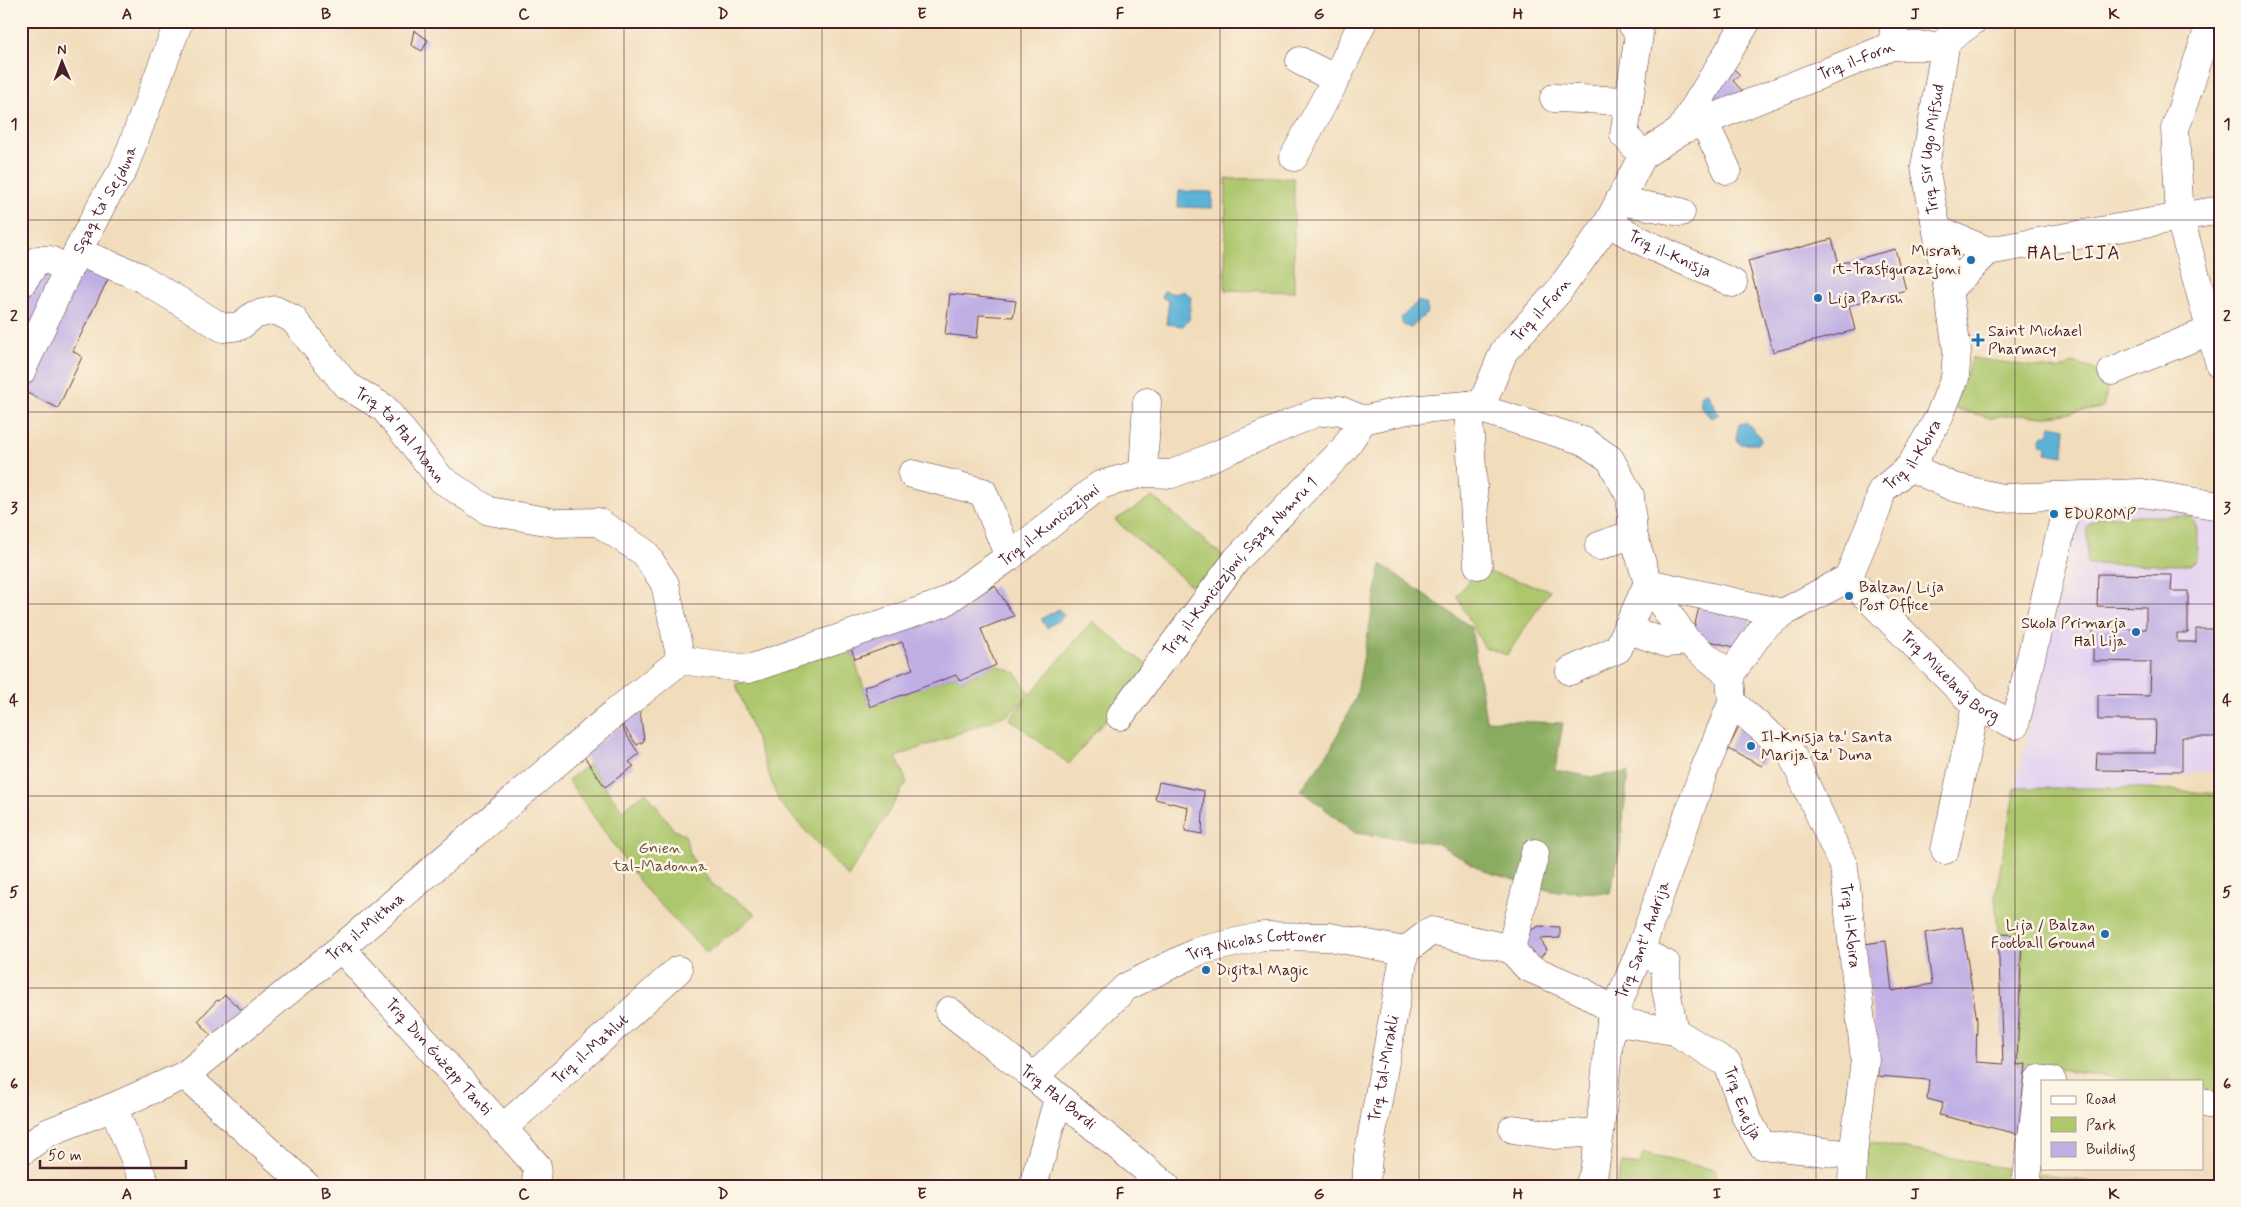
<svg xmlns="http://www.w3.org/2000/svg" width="2241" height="1207" font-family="Mynerve,sans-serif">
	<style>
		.built { fill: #e5d3f1 }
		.green { fill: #adc76d; stroke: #7c734c }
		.forest { fill: #8aac60; stroke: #6a6646 }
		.water { fill: #5bb2d7; stroke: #526881 }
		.building { fill: #c0afe5 }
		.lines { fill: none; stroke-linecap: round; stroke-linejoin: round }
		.minor-casing { stroke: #633c41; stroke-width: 29 }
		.minor { stroke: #fff; stroke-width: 28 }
		.grid { fill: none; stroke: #4a1f2b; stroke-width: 1; stroke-opacity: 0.55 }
		.poi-dot { fill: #1f6fb2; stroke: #fcf5e5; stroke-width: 2 }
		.labels { text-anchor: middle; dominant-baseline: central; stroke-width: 5; stroke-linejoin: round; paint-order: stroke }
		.street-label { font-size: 16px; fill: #4a1f2b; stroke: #fcf5e5 }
		.poi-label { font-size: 16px; fill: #4a1f2b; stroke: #fcf5e5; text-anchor: start }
		.park-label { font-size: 16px; fill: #68513f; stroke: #fcf5e5 }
		.quarter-label { font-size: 19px; letter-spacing: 1px; fill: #4a1f2b; stroke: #fcf5e5 }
		.neatline { fill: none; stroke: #4a1f2b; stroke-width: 2 }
		.grid-label { font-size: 16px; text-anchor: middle; font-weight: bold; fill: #4a1f2b }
	</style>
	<rect width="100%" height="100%" fill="#fcf5e5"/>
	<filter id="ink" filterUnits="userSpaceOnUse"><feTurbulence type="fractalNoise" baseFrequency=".02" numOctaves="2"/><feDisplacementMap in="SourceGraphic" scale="10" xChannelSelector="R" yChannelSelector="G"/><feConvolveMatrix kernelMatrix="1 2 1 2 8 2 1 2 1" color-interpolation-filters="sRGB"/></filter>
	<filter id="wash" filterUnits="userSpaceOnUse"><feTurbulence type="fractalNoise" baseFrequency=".0096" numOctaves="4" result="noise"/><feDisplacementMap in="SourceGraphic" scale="20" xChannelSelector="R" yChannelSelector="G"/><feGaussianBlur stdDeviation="1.12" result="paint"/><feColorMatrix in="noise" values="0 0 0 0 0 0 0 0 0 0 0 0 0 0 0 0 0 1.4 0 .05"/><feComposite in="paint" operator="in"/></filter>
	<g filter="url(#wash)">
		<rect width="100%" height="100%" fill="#f1ddbc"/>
		<!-- built -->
		<path class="built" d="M 2167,505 L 2217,516 L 2220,521 L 2220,773 L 2198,771 L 2145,788 L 2015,788 L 2080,506 Z"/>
		<!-- green -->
		<path class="green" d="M 1294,178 L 1294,292 L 1225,290 L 1226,179 Z
			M 1972,358 L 2059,370 L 2072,363 L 2106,372 L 2109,381 L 2103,408 L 2045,417 L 2017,415 L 1991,418 L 1953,408 Z
			M 1153,497 L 1228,560 L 1203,596 L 1115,520 Z
			M 2101,516 L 2192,516 L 2197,529 L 2197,559 L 2190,565 L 2087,564 L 2087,526 Z
			M 1477,569 L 1550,590 L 1507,655 L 1484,647 L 1457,596 Z
			M 1092,621 L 1149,667 L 1069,764 L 1010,719 L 1026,699 L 1009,714 L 896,757 L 907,782 L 848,877 L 779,802 L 736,684 L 849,643 L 870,706 L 956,675 L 961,681 L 996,665 L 1016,673 L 1030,695 Z
			M 589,764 L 622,810 L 646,792 L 674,830 L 685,835 L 691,857 L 712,884 L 756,914 L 707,953 L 645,889 L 568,780 Z
			M 2015,788 L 2145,788 L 2220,794 L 2220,1093 L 2202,1091 L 2202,1081 L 2136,1081 L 2026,1064 L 2017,1065 L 2022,989 L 2022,935 L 1998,934 L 1995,897 Z
			M 1861,1140 L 2014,1170 L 2012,1186 L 1855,1185 Z
			M 1643,1154 L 1715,1170 L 1718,1186 L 1616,1186 L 1622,1163 L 1640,1165 Z
			M 2039,1174 L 2114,1186 L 2037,1186 Z
			M 2215,1181 L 2220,1181 L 2220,1186 L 2184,1186 Z"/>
		<!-- forest -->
		<path class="forest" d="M 1381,564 L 1471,627 L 1486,720 L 1563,723 L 1555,770 L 1593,777 L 1628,772 L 1620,849 L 1610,893 L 1551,891 L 1484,871 L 1436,843 L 1355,833 L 1301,790 L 1330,750 L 1356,697 Z"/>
		<!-- water -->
		<path class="water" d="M 1179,191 L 1212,192 L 1212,208 L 1178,207 Z
			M 1164,291 L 1175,294 L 1185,291 L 1191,297 L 1189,320 L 1183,326 L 1166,324 L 1169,301 L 1161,297 Z
			M 1418,301 L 1426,304 L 1428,312 L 1411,328 L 1403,325 L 1401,318 Z
			M 1707,392 L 1719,414 L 1711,418 L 1701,407 L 1700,396 Z
			M 1746,423 L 1760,436 L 1761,441 L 1758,444 L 1740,444 L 1736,438 L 1739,424 Z
			M 2051,425 L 2065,428 L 2063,456 L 2046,453 L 2047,447 L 2042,445 L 2041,439 L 2043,435 L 2048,435 Z
			M 1059,609 L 1064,616 L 1047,628 L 1041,619 Z"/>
		<g id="blocks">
			<!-- building -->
			<path class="building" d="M 414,30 L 428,40 L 422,51 L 411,45 Z
				M 1727,62 L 1740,75 L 1733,81 L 1747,96 L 1715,111 L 1703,99 Z
				M 1832,239 L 1839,264 L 1895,249 L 1906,290 L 1849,305 L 1855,330 L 1773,352 L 1748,261 Z
				M 78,258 L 111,273 L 73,351 L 82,357 L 58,408 L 21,390 L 21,388 Z
				M 44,271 L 60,277 L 21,357 L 21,309 Z
				M 950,294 L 1016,301 L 1013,317 L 979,315 L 977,338 L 945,334 Z
				M 2098,574 L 2172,575 L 2171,591 L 2188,591 L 2188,633 L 2177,633 L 2177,642 L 2196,642 L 2196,629 L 2220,629 L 2220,737 L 2182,737 L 2182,771 L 2096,770 L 2097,753 L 2155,753 L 2156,720 L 2098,720 L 2098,695 L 2150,696 L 2151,662 L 2093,661 L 2093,629 L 2146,629 L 2146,607 L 2097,606 Z
				M 995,586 L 1014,616 L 981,629 L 996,665 L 960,681 L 956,675 L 870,707 L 864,687 L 913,669 L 902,642 L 855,659 L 849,643 L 949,608 Z
				M 1699,607 L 1751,619 L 1743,649 L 1692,637 Z
				M 640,711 L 644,741 L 637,745 L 622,724 Z
				M 1740,725 L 1774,743 L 1762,766 L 1728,749 Z
				M 621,726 L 639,754 L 629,762 L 634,766 L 605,787 L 583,755 Z
				M 1159,782 L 1204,791 L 1202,834 L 1185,831 L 1188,807 L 1155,799 Z
				M 1539,926 L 1560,927 L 1560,938 L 1540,939 L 1547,950 L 1534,964 L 1521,935 Z
				M 1962,927 L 1977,1020 L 1976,1062 L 2003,1064 L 1998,934 L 2022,935 L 2017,1065 L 2026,1064 L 2018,1134 L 1939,1115 L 1943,1103 L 1927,1099 L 1929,1080 L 1878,1076 L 1878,1055 L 1864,944 L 1886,941 L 1892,991 L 1932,984 L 1925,933 Z
				M 225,995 L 245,1013 L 213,1037 L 198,1021 L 217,1000 L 219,1001 Z"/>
		</g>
	</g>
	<g filter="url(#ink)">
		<use href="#blocks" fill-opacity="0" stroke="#633c41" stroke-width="1"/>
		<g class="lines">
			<!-- minor casing -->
			<g class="minor-casing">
				<g id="minor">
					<path d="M 1630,21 L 1639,34 L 1624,135 L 1643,155"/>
					<path d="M 2220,21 L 2206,36 L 2175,129 L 2180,218 L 2220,365"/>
					<path d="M 1892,46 L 1895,21"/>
					<path d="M 1300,61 L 1336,79"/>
					<path d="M 1554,98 L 1629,101"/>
					<path d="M 1704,122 L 1727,170"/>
					<path d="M 1680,131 L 1747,21"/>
					<path d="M 1294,157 L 1336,79 L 1363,21"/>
					<path d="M 1619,201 L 1681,212"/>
					<path id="s1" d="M 1608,223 L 1649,245 L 1733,283"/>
					<path d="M 1937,230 L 1988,251"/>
					<path d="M 1988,251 L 2220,210"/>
					<path id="s2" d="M 78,252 L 138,276 L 223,328 L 240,326 L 254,315 L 275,310 L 293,319 L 346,385 L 384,408 L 441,479 L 489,511 L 557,523 L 598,522 L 645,553 L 665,584 L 681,660"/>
					<path d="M 21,284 L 38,260 L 50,260 L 68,270"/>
					<path d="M 1948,290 L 1988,251"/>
					<path d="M 2112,371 L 2209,331"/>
					<path id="s3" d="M 21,372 L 68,270 L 104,200 L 123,170 L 179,21"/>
					<path d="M 1468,405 L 1478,565"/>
					<path id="s4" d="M 1481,407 L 1504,351 L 1558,292 L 1608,223 L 1643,155 L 1680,131 L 1892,46 L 1940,46 L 1973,21"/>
					<path d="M 1910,467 L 1953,487 L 2001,498 L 2142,493 L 2220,506"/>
					<path d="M 1143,473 L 1147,402"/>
					<path d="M 912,474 L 983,492 L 1009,557"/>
					<path d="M 1599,546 L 1633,534"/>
					<path id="s5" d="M 1848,578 L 1976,706 L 2015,725 L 2069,497"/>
					<path d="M 1626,629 L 1667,643 L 1687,641"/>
					<path id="s6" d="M 681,660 L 749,669 L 943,603 L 1009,557 L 1100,485 L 1143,473 L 1172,474 L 1315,413 L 1339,410 L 1363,420 L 1407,410 L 1468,405 L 1584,441 L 1610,459 L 1630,496 L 1633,534 L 1648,583 L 1687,641 L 1730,675"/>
					<path d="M 1570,671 L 1618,649 L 1648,583 L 1783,613"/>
					<path id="s7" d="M 1730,675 L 1763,628 L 1783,613 L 1848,578 L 1877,509 L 1882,490 L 1910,467 L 1938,419 L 1955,378 L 1957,350 L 1948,290 L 1925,167 L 1946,41"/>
					<path id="s8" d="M 1732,703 L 1791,753 L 1844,867 L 1865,1060 L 1853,1155 L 1852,1186"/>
					<path id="s9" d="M 1120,716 L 1237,559 L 1344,449 L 1363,420"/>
					<path d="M 1945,850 L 1976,706"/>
					<path id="s10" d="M 341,948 L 537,1166 L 536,1186"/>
					<path d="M 1511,949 L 1527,967 L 1582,991 L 1614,1011"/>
					<path d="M 1511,949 L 1535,853"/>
					<path d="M 1640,951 L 1666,964 L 1666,989 L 1674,1031"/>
					<path id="s11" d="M 949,1011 L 1034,1077 L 1166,1186"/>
					<path id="s12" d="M 1611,1021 L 1674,1031 L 1728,1064 L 1746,1117 L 1762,1145 L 1853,1155"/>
					<path d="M 185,1075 L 307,1186"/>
					<path id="s13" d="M 1034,1077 L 1126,987 L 1199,951 L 1263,936 L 1330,937 L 1405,951 L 1431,931 L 1511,949"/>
					<path d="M 2202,1103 L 2220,1106"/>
					<path d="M 113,1107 L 146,1186"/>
					<path id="s14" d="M 502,1129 L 678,970"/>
					<path d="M 1513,1129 L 1554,1135 L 1600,1132"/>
					<path id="s15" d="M 21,1152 L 47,1133 L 113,1107 L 185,1075 L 341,948 L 617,711 L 681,660"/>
					<path d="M 1033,1186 L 1058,1099"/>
					<path id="s16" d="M 1366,1186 L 1368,1156 L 1405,951"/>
					<path id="s17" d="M 1589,1186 L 1594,1172 L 1600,1132 L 1611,1021 L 1640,951 L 1703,773 L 1732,703 L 1730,675"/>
					<path d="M 2026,1186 L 2039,1079 L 2052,1081"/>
				</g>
			</g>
			<!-- minor -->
			<use href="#minor" class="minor"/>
		</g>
	</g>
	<!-- grid -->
	<path class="grid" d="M 226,21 L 226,1186M 425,21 L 425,1186M 624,21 L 624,1186M 822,21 L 822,1186M 1021,21 L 1021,1186M 1220,21 L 1220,1186M 1419,21 L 1419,1186M 1617,21 L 1617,1186M 1816,21 L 1816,1186M 2015,21 L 2015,1186M 21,220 L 2220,220M 21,412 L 2220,412M 21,604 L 2220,604M 21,796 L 2220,796M 21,988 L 2220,988"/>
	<!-- markers -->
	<g class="poi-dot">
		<circle cx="1971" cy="260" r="5"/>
		<circle cx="1818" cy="298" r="5"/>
		<path d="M1975.5 332.5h5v5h5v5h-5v5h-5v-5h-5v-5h5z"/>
		<circle cx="2054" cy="514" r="5"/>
		<circle cx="1849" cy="596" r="5"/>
		<circle cx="2136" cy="632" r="5"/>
		<circle cx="1751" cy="746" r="5"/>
		<circle cx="2105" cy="934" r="5"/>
		<circle cx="1206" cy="970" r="5"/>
	</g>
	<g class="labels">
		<!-- street labels -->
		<g class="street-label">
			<text stroke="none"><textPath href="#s4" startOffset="536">Triq il-Forn</textPath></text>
			<text stroke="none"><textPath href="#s7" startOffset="619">Triq Sir Ugo Mifsud</textPath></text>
			<text stroke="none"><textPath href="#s3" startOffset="192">Sqaq ta' Sejduna</textPath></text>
			<text stroke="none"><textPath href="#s1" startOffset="69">Triq il-Knisja</textPath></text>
			<text stroke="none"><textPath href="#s4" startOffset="116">Triq il-Forn</textPath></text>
			<text stroke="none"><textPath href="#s2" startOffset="400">Triq ta' Ħal Mann</textPath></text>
			<text stroke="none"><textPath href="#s7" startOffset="298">Triq il-Kbira</textPath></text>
			<text stroke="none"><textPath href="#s6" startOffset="405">Triq il-Kunċizzjoni</textPath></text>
			<text stroke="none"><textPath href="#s9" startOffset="192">Triq il-Kunċizzjoni, Sqaq Numru 1</textPath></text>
			<text stroke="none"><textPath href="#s5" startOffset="142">Triq Mikelanġ Borg</textPath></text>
			<text stroke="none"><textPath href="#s8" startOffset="262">Triq il-Kbira</textPath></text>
			<text stroke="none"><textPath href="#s15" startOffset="415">Triq il-Mitħna</textPath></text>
			<text stroke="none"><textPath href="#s17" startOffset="254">Triq Sant' Andrija</textPath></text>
			<text stroke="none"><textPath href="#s13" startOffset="268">Triq Nicolas Cottoner</textPath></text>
			<text stroke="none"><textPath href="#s14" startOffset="119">Triq il-Maħlut</textPath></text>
			<text stroke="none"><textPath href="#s10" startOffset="146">Triq Dun Ġużepp Tanti</textPath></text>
			<text stroke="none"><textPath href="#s16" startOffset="119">Triq tal-Mirakli</textPath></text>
			<text stroke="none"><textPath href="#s11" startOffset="139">Triq Ħal Bordi</textPath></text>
			<text stroke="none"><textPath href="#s12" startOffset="169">Triq Enejja</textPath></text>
		</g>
		<!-- poi labels -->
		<g class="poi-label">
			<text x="1961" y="251" text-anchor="end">Misraħ<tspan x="1961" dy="18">it-Trasfigurazzjoni</tspan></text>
			<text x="1828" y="298">Lija Parish</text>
			<text x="1988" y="331">Saint Michael<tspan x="1988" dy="18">Pharmacy</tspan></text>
			<text x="2064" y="514">EDUROMP</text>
			<text x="1859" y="587">Balzan/ Lija<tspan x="1859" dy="18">Post Office</tspan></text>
			<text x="2126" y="623" text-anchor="end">Skola Primarja<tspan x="2126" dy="18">Ħal Lija</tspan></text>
			<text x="1761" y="737">Il-Knisja ta' Santa<tspan x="1761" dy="18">Marija ta' Duna</tspan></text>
			<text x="2095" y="925" text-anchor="end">Lija / Balzan<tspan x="2095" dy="18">Football Ground</tspan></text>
			<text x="1216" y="970">Digital Magic</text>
		</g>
		<!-- park labels -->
		<g class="park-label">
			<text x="660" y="848">Gnien<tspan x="660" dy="18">tal-Madonna</tspan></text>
		</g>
		<!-- quarter labels -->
		<g class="quarter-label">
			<text x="2074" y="253">ĦAL LIJA</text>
		</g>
	</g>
	<!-- margin -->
	<rect width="2241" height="1207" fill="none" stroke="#fcf5e5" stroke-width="55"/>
	<!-- legend -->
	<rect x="2041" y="1080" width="162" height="90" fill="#fcf5e5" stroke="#b59f9b"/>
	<rect x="2051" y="1096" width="25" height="8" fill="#ffffff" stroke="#b59f9b"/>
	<text x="2086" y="1104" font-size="15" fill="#4a1f2b">Road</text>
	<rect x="2051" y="1117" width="25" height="15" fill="#adc76d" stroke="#b59f9b"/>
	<text x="2086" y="1130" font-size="15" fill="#4a1f2b">Park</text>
	<rect x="2051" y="1142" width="25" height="15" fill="#c0afe5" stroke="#b59f9b"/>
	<text x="2086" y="1154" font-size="15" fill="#4a1f2b">Building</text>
	<!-- north arrow -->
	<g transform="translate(62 62) rotate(359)" stroke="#fcf5e5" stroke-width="4" paint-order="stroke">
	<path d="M0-4L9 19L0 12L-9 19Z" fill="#4a1f2b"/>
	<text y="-8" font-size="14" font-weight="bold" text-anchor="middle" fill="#4a1f2b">N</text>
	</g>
	<!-- scale -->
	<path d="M40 1160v8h146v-8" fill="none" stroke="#4a1f2b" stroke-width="2.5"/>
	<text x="48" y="1160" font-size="15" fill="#4a1f2b" stroke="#fcf5e5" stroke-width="4" paint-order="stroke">50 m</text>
	<rect x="28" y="28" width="2186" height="1152" class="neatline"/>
	<g class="grid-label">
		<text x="127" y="19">A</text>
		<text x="326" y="19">B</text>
		<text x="524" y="19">C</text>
		<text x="723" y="19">D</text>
		<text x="922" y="19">E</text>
		<text x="1120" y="19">F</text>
		<text x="1319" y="19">G</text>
		<text x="1518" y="19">H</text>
		<text x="1717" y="19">I</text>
		<text x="1915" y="19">J</text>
		<text x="2114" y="19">K</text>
		<text x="14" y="129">1</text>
		<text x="2227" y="129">1</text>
		<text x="14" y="321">2</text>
		<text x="2227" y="321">2</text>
		<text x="14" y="513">3</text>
		<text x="2227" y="513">3</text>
		<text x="14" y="705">4</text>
		<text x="2227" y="705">4</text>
		<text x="14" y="897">5</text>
		<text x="2227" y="897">5</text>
		<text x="14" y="1089">6</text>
		<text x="2227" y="1089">6</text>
		<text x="127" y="1199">A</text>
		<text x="326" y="1199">B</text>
		<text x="524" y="1199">C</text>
		<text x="723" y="1199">D</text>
		<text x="922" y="1199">E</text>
		<text x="1120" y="1199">F</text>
		<text x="1319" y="1199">G</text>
		<text x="1518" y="1199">H</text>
		<text x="1717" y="1199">I</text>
		<text x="1915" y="1199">J</text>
		<text x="2114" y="1199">K</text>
	</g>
</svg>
